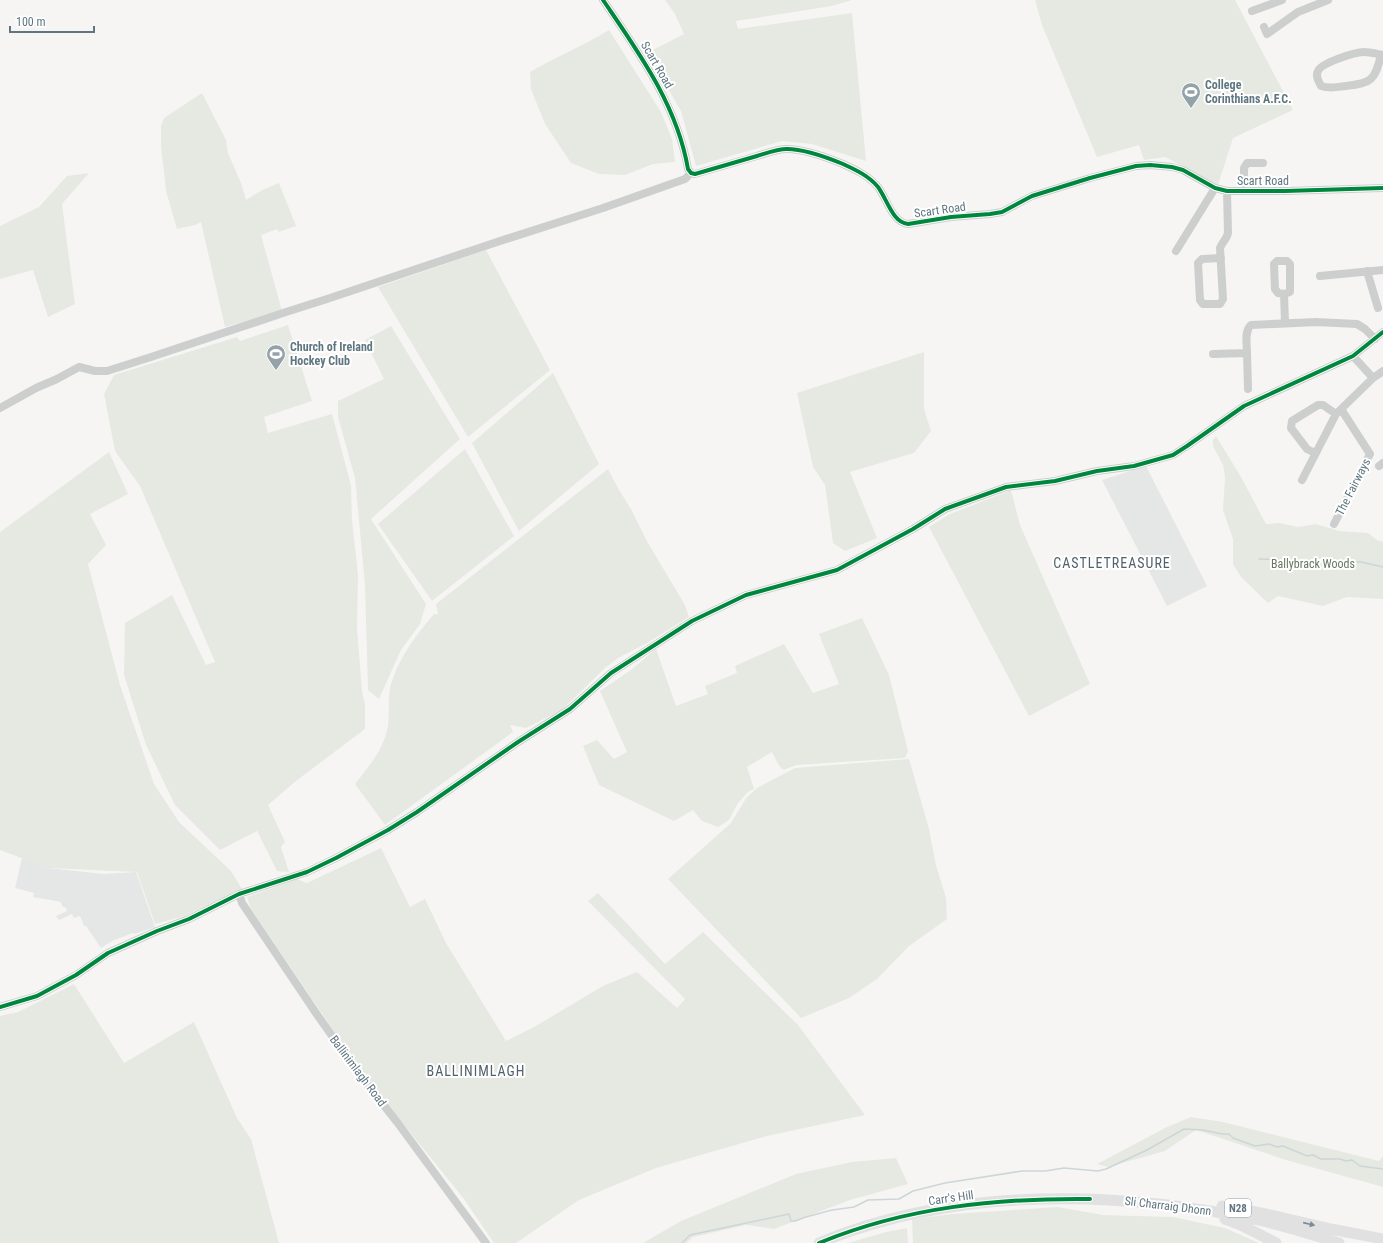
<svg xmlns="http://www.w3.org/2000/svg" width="1383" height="1243" font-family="'Roboto Condensed',sans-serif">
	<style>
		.built { fill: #e5e7e6 }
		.green { fill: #e6e9e2 }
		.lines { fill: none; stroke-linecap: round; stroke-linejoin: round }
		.stream { stroke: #ccd6d8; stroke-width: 1.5 }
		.minor { stroke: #cdcfcf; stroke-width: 8 }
		.highway { stroke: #e1e1e2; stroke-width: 11 }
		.cycleway-casing { stroke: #fff; stroke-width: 6 }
		.cycleway { stroke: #00873e; stroke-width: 4 }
		.oneway { fill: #798b94 }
		.labels { text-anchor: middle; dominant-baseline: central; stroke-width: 4; stroke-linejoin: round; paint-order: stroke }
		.shield { fill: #fff; stroke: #8f9fa6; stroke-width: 1 }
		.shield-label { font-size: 11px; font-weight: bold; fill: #5f7680 }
		.street-label { font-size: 12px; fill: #5f7680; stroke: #fff }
		.poi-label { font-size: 12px; font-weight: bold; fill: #5f7680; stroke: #fff; text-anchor: start }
		.park-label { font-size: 12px; fill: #66785f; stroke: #fff }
		.quarter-label { font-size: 14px; letter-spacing: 1px; fill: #52626b; stroke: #fff }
	</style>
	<rect width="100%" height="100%" fill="#f6f5f4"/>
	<!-- built -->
	<path class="built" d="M 1146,466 L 1207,586 L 1167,606 L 1102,480 Z
		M 22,858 L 48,868 L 104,874 L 136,872 L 155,927 L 135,934 L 133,933 L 112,941 L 101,948 L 86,926 L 84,926 L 80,916 L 74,918 L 72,914 L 59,920 L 56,916 L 67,911 L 66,908 L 62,906 L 61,902 L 33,897 L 34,893 L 15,888 Z"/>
	<!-- green -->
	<path class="green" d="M 665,0 L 852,0 L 832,6 L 736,21 L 738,29 L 852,13 L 866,161 L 812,144 L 782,141 L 696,166 L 681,111 L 647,53 L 684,34 L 675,14 Z
		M 1035,0 L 1235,0 L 1293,110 L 1233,138 L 1218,185 L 1165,157 L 1144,160 L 1139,145 L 1097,157 L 1042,25 Z
		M 609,30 L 661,112 L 672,139 L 675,162 L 653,164 L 625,175 L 599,174 L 571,163 L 545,124 L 531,89 L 530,72 C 556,57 583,46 609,30 Z
		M 202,93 L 226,140 L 228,153 L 241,183 L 246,200 L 262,190 L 279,183 L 296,226 L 279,232 L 277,229 L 261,235 L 282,311 L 225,327 L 201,222 L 195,225 L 177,229 L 166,191 L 161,146 L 161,126 L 164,118 Z
		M 89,173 L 62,204 L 75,304 L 48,317 L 33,270 L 0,279 L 0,226 L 39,207 L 67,176 Z
		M 486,250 L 550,370 L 468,437 L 378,287 Z
		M 288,325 L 312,401 L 264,417 L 268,433 L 332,414 L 351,485 L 352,520 L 358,575 L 357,629 L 362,691 L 365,704 L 365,729 L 296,781 L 268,805 L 285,842 L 281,847 L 289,872 L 277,871 L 257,831 L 220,850 L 175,805 L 146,745 L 124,675 L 125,623 L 172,595 L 206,665 L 215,662 L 140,486 L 115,451 L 104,394 L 114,375 L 237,337 L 240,341 Z
		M 391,326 L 460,439 L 371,519 L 426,604 L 420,624 L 401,650 L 379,699 L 368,690 L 365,586 L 358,510 L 355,478 L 338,417 L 338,401 L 384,379 L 365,340 Z
		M 924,352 L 924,409 L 931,431 L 914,453 L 850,472 L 877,538 L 845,551 L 833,543 L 825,485 L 813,467 L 797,393 Z
		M 553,373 L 599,464 L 519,531 L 472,443 Z
		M 1216,436 L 1241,477 L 1266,524 L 1280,523 L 1298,527 L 1316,524 L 1339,531 L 1368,533 L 1377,540 L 1383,542 L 1383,599 L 1347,597 L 1323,606 L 1278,596 L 1268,603 L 1241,577 L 1233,564 L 1233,539 L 1223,510 L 1225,477 L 1223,465 L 1213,446 L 1213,440 Z
		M 465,449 L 514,536 L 432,601 L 378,524 Z
		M 109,452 L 128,494 L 90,514 L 106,545 L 88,564 L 120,685 L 154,784 L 179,822 L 231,871 L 242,889 L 185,916 L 155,924 L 137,872 L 48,868 L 0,850 L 0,532 Z
		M 608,469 L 619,490 L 631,509 L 648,543 L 685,605 L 689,617 L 647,643 L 618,658 L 605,668 L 562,710 L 526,728 L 510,725 L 513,732 L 385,825 L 355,784 C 369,766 384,749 388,726 C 390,712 387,694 392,681 C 400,656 417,634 434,614 L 438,614 L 436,604 Z
		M 1011,490 L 1020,525 L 1090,684 L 1029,716 L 929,527 L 950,514 Z
		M 862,618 L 889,675 L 908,751 L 905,758 L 797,765 L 783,770 L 778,764 L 772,752 L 747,767 L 754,789 L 748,792 L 738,803 L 729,820 L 718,827 L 702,821 L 693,810 L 674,821 L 599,785 L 583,746 L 597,740 L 614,759 L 627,752 L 600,691 L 631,670 L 656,649 L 676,706 L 708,694 L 705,686 L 737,673 L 735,666 L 784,644 L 813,693 L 839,684 L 819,634 Z
		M 909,759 L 929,829 L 936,865 L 946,898 L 947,919 L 909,946 L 877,979 L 849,998 L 801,1018 L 668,879 L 730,824 L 747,797 L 757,788 L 795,768 Z
		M 381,848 L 410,907 L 425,899 L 446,943 L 506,1041 L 534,1027 L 603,986 L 637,972 L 677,1008 L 685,999 L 588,901 L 598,893 L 665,964 L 703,932 L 798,1025 L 865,1115 L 767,1136 L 656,1168 L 579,1200 L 516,1243 L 494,1243 L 464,1199 L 363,1074 L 251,909 L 247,897 L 297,879 L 307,883 Z
		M 74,984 L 124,1063 L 194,1022 L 237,1118 L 251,1139 L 279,1243 L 0,1243 L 0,1016 L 18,1012 Z
		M 1191,1117 L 1223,1122 L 1379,1161 L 1383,1156 L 1383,1187 L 1286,1160 L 1196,1130 L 1165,1151 L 1108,1167 L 1097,1164 L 1167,1127 Z
		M 896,1158 L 908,1184 L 850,1200 L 774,1229 L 746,1225 L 693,1237 L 686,1243 L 643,1243 L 681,1221 L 796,1174 L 852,1162 Z
		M 1058,1207 L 1103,1215 L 1173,1217 L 1225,1228 L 1259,1243 L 913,1243 L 912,1219 L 953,1214 Z
		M 907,1228 L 908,1243 L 848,1243 L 886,1232 Z"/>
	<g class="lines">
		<!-- stream -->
		<path class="stream" d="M 1259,559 L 1361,562 L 1383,567
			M 682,1243 L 690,1235 L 789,1214 L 791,1221 L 795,1221 L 806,1217 L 832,1210 L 854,1207 L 868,1200 L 899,1199 L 913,1191 L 945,1183 L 1022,1171 L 1045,1171 L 1064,1168 L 1098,1171 L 1106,1169 L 1147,1150 L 1184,1129 L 1203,1130 L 1222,1134 L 1229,1134 L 1233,1138 L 1255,1146 L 1269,1144 L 1277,1147 L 1283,1146 L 1307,1156 L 1313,1155 L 1321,1159 L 1340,1159 L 1346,1161 L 1352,1160 L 1360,1166 L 1383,1169"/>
		<!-- minor -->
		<path class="minor" d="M 603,0 C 639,53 677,105 688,169 L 691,173 L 695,174 C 716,168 736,162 757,156 C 767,153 777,149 787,149 C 805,149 826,157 843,164 C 856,170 869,176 878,187 C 887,199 892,222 908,224 L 951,217 L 990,214 L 1002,212 L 1032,196 L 1090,178 L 1136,166 L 1150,165 L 1172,167 L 1183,170 L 1215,188 L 1227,191 L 1285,191 L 1383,188
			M 1252,11 L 1282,0
			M 1264,27 L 1267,34 L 1298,12 L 1328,0
			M 1381,55 C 1375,80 1372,83 1346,86 C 1337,87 1330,89 1321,86 C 1319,82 1315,76 1318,71 C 1321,63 1355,52 1364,52 C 1370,52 1377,54 1383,55
			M 1244,191 L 1244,168 L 1247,163 L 1263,163
			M 1176,251 L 1215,188
			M 1221,258 L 1202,259 L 1198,263 L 1200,300 L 1203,304 L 1220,304 L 1223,299 L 1220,248 C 1222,242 1227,239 1228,233 L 1227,191
			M 1367,271 L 1378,308
			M 1320,276 L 1383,270
			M 1284,294 L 1290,292 L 1290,264 L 1287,261 L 1277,261 L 1274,264 L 1275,289 L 1278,293 L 1284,294 L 1285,323
			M 1247,353 C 1247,344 1244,331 1251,325 L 1316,322 L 1357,324 L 1365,329 L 1375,339
			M 1213,354 L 1247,353 L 1248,389
			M 1353,356 L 1373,378
			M 0,408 L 36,388 L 57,379 L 79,367 L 95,371 L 107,371 L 151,357 L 286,312 L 327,299 L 500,241 L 603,208 L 685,179 L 691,173
			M 1315,453 L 1307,449 L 1291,428 L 1292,421 L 1318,405 L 1323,405 L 1336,414
			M 1379,466 L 1383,463
			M 1302,480 L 1336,414 L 1373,378 L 1383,371
			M 1334,524 L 1370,454 L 1341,409
			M 239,894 L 242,903 L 318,1016 L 359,1074 L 397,1122 L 486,1243
			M 0,1007 L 37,996 L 76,975 L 108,953 L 157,931 L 189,919 L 239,894 L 307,872 L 336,858 L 388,830 L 417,812 L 518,742 L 570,709 L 611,673 L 692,621 L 746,595 L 837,570 L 913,529 L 945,509 L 1006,487 L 1055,481 L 1097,471 L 1134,466 L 1173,455 L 1187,446 L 1244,406 L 1353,356 L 1383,332"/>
		<!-- highway -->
		<path class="highway" d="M 1222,1206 L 1266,1214 L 1331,1229 L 1383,1239
			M 1225,1219 L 1241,1225 L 1276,1243
			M 819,1243 C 955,1186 1121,1190 1263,1221 C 1288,1227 1314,1235 1339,1243"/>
		<!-- cycleway casing -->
		<g class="cycleway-casing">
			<path id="cycleway" d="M 603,0 C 639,53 677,105 688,169 L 691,173 L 695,174 C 716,168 736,162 757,156 C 767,153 777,149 787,149 C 805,149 826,157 843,164 C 856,170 869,176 878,187 C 887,199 892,222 908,224 L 951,217 L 990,214 L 1002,212 L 1032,196 L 1090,178 L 1136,166 L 1150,165 L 1172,167 L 1183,170 L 1215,188 L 1227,191 L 1285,191 L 1383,188
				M 0,1007 L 37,996 L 76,975 L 108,953 L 157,931 L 189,919 L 239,894 L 307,872 L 336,858 L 388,830 L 417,812 L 518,742 L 570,709 L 611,673 L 692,621 L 746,595 L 837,570 L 913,529 L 945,509 L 1006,487 L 1055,481 L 1097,471 L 1134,466 L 1173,455 L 1187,446 L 1244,406 L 1353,356 L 1383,332
				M 819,1243 C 906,1207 997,1198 1090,1199"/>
		</g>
		<!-- cycleway -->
		<use href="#cycleway" class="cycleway"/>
	</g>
	<!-- one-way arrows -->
	<defs><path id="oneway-solid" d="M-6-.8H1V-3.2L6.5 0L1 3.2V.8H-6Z"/></defs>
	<use class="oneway" href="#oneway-solid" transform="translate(1309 1224) rotate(13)"/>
	<!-- icons -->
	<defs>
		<g id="stadium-pin" transform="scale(1)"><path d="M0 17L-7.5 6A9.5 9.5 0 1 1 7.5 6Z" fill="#94a2a9" stroke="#fff"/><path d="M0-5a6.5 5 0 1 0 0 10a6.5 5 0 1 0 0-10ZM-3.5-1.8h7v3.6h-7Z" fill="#fff"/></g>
	</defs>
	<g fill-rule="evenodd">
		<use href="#stadium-pin" x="1191" y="92"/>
		<use href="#stadium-pin" x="276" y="354"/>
	</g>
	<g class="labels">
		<!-- shield labels -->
		<rect class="shield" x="1225" y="1199" width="26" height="18" rx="3"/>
		<g class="shield-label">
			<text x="1238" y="1208">N28</text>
		</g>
		<!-- street labels -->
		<g class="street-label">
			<text transform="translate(657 65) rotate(60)">Scart Road</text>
			<text x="1263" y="181">Scart Road</text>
			<text transform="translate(940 210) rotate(-8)">Scart Road</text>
			<text transform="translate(1353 487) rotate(-63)">The Fairways</text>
			<text transform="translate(358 1071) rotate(53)">Ballinimlagh Road</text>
			<text transform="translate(951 1198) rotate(-8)">Carr's Hill</text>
			<text transform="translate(1168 1206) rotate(7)">Sli Charraig Dhonn</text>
		</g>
		<!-- poi labels -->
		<g class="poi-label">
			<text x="1205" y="85">College<tspan x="1205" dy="14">Corinthians A.F.C.</tspan></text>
			<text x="290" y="347">Church of Ireland<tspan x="290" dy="14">Hockey Club</tspan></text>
		</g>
		<!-- park labels -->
		<g class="park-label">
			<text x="1313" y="564">Ballybrack Woods</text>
		</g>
		<!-- quarter labels -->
		<g class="quarter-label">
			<text x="1112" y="563">CASTLETREASURE</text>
			<text x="476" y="1071">BALLINIMLAGH</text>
		</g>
	</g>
	<!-- scale -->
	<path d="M10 26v6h84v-6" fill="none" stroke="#5f7680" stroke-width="2"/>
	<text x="16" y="26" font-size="12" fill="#5f7680" stroke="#ffffff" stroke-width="3" paint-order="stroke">100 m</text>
</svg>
